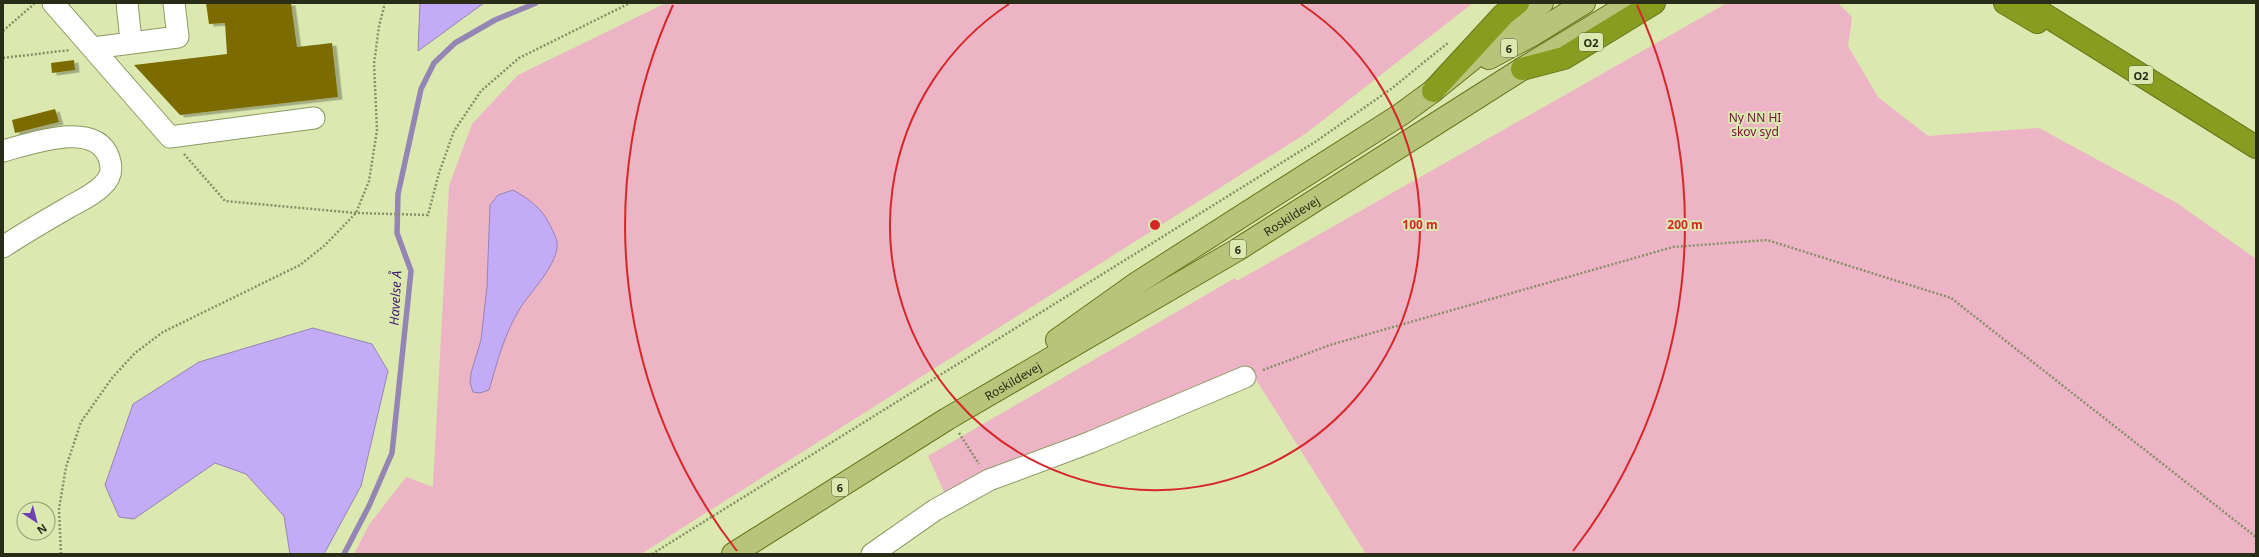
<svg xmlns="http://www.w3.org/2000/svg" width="2259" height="557" font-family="'Noto Sans',sans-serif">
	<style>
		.green { fill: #ecb4c5 }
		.water { fill: #c3abf7; stroke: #9585b4 }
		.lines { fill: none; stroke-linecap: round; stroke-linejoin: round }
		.stream { stroke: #9585b4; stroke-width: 5.5 }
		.building { fill: #7c6c02; filter: url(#shadow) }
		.minor-casing { stroke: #8d9963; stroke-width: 23 }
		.major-casing { stroke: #67751c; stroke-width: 24 }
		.highway-casing { stroke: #67751c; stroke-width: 24 }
		.path { stroke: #879067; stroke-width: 2.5; stroke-dasharray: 2 2; stroke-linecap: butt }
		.minor { stroke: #fff; stroke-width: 21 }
		.major { stroke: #b8c479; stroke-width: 22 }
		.highway { stroke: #889c1f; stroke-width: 22 }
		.ring { fill: none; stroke: #d62828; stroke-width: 2 }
		.labels { text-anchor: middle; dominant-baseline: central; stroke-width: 4; stroke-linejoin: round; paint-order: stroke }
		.shield { fill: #dbe8af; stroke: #5e6545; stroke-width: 1 }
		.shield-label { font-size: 11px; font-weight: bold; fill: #292d17 }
		.park-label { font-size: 12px; fill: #761141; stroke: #dbe8af }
		.street-label { font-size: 12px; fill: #292d17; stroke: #dbe8af }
		.water-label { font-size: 13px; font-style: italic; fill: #411b71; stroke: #dbe8af }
		.centre { fill: #d62828; stroke: #dbe8af; stroke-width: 2 }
		.ring-label { font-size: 12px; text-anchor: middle; font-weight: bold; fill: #d62828; stroke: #dbe8af; stroke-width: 4; stroke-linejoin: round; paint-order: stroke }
	</style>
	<defs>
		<filter id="shadow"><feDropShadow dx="4.5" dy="2.5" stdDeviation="0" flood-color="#0004"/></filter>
	</defs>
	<rect width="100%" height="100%" fill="#dbe8af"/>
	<!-- green -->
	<path class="green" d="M 666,3 L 1473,3 L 1305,134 L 641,554 L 354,554 L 369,525 L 406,477 L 433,487 L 449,186 L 472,124 L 518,75 Z
		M 1727,3 L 1838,3 L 1852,17 L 1848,46 L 1878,97 L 1928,136 L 2039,128 L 2177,203 L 2256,259 L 2256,554 L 1366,554 L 1255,378 L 1250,366 L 945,494 L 928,456 L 1235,278 L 1237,281 Z"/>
	<!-- water -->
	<path class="water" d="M 420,3 L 484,3 L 418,51 Z
		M 513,190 C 529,199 542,208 550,225 C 552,230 556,236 557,242 C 560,263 529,293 519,310 C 504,335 497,363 489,390 L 480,393 L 473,392 L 470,383 L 471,373 L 481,340 L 487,286 L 490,205 L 498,195 Z
		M 313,328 L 372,344 L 388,371 L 361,486 L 324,554 L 290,554 L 284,516 L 246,474 L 215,463 L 134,519 L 119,517 L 105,485 L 133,404 L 199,362 Z"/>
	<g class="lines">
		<!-- stream -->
		<path class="stream" d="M 344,554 L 369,506 L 392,453 L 411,271 L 397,233 L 398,194 L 421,89 L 434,63 L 455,43 L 495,20 L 536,3"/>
	</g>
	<!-- building -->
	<path class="building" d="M 206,3 L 291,3 L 297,47 L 332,43 L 338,97 L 180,115 L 134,65 L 227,54 L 225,23 L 209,24 Z
		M 74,60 L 75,70 L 52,73 L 51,63 Z
		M 55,109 L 59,122 L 15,133 L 12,120 Z"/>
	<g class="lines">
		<!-- minor casing -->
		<g class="minor-casing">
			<path id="minor" d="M 53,3 L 170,137 L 314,118
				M 127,3 L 131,41
				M 93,48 L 178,37 L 174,3
				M 3,151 C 30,144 96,119 109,158 C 113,170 111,178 102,186 C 93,195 80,201 69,207 C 47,220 24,233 3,247
				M 872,554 L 935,510 L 989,480 L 1091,442 L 1245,377"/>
		</g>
		<!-- major casing -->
		<g class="major-casing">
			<g id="major">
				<path d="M 1489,58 L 1534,34 L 1584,3"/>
				<path d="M 1057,340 L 1137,283 L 1400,115 L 1433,91 L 1542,3"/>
				<path id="s1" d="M 733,554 L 947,419 L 1237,250 L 1522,69 L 1631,3"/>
			</g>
		</g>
		<!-- highway casing -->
		<g class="highway-casing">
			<path id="highway" d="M 2005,3 L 2037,22
				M 2026,3 L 2256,147
				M 1522,69 L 1564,58 L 1654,3
				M 1433,91 L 1503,15 L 1518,3"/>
		</g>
		<!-- path -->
		<path class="path" d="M 3,31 L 34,4
			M 3,58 L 70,50
			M 184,154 L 225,201 L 356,213 L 428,215 L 439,173 L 454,131 L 481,91 L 519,58 L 630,3
			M 1263,370 L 1330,345 L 1673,247 L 1767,240 L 1951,298 L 2256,537
			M 959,433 L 979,464
			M 61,554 L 59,509 L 66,467 L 81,422 L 112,378 L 135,353 L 163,332 L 300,265 L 324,246 L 356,213 L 369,181 L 377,130 L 374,64 L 379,26 L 385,3
			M 652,554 L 1315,142 L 1391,89 L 1449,42"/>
		<!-- minor -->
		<use href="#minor" class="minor"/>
		<!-- major -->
		<use href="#major" class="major"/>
		<!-- highway -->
		<use href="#highway" class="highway"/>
	</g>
	<!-- distance rings -->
	<g class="ring">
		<path d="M1301 4A265 265 0 1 1 1009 4"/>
		<path d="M737 551A530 530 0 0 1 673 5M1637 5A530 530 0 0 1 1573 551"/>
	</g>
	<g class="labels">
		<!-- shield labels -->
		<g class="shield">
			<rect x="1579" y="33" width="24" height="18" rx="3"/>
			<rect x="1501" y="39" width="16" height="18" rx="3"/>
			<rect x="2129" y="66" width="24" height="18" rx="3"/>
			<rect x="1230" y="240" width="16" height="18" rx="3"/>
			<rect x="832" y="478" width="16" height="18" rx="3"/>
		</g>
		<g class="shield-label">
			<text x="1591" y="42">O2</text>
			<text x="1509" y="48">6</text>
			<text x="2141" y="75">O2</text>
			<text x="1238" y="249">6</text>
			<text x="840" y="487">6</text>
		</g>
		<!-- park labels -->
		<g class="park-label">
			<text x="1755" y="117">Ny NN HI<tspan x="1755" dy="14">skov syd</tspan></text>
		</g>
		<!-- street labels -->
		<g class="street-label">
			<text stroke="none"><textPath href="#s1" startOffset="653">Roskildevej</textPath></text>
			<text stroke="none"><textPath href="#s1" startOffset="329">Roskildevej</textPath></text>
		</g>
		<!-- water labels -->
		<g class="water-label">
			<text transform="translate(395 298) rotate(-87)">Havelse Å</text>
		</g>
	</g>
	<circle cx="1155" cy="225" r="6" class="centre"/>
	<g class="ring-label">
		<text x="1420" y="229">100 m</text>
		<text x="1685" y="229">200 m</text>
	</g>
	<!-- border -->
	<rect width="2259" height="557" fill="none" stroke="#292d17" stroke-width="8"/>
	<!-- north arrow -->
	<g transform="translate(36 521) rotate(144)"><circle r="19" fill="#dbe8af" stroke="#949d72"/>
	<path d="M0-3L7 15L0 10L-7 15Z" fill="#703eb5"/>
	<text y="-6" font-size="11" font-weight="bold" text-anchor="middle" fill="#292d17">N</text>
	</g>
</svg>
